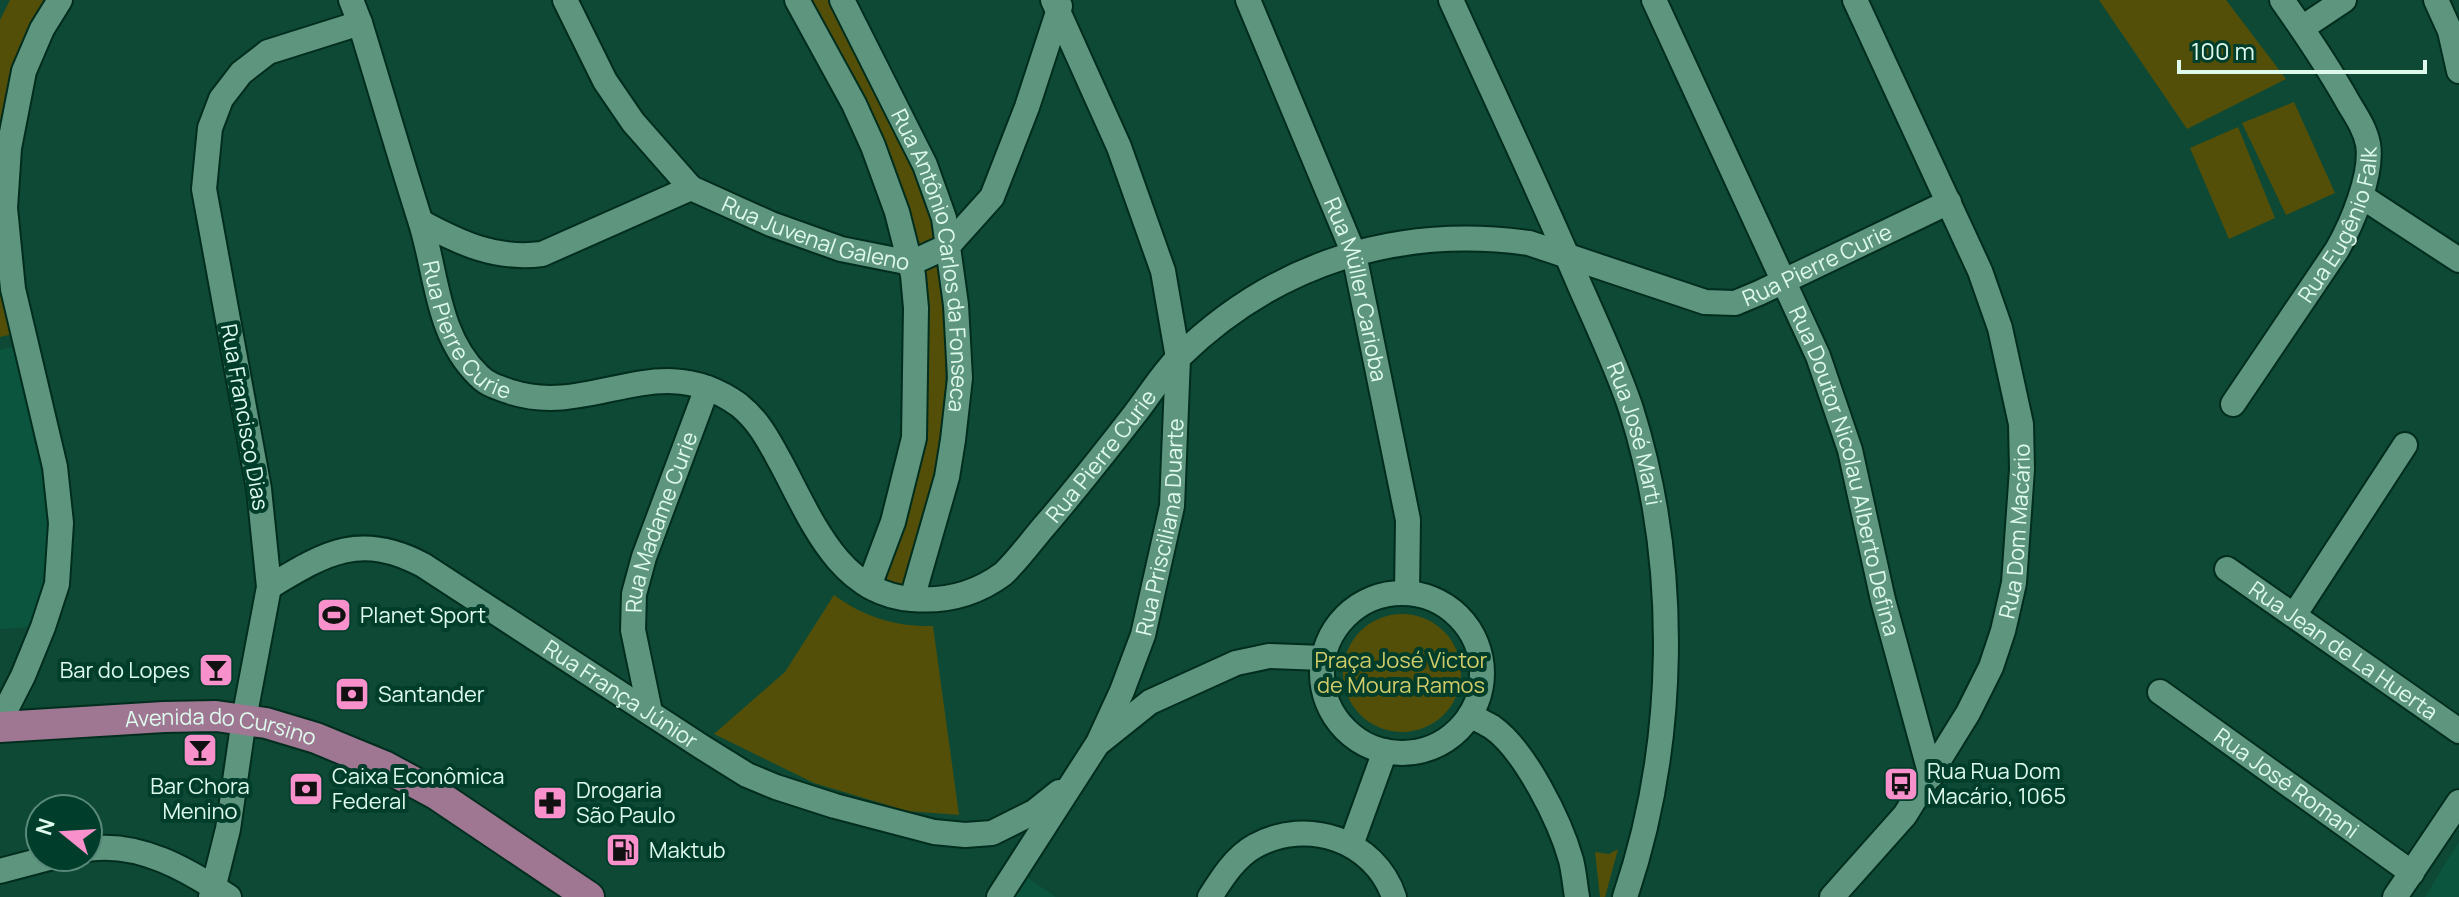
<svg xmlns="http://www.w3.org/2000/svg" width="2459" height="897" font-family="Manrope,sans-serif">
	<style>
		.built { fill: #0b553e }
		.green { fill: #534f09 }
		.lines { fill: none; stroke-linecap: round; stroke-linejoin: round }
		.minor-casing { stroke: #002d1e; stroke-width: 28 }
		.major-casing { stroke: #002d1e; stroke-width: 34 }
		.minor { stroke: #5e957e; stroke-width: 24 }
		.major { stroke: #9f7792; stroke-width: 30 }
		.labels { text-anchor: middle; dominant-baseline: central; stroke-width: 8; stroke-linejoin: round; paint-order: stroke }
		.street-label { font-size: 22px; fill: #defaed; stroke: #003e2b }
		.poi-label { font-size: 22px; fill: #defaed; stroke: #003e2b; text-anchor: start }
		.park-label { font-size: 22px; fill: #d1cb69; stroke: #003e2b }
	</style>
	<rect width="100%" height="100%" fill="#0e4935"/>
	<!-- built -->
	<path class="built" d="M 19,345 L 47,468 L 52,562 L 35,627 L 0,629 L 0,350 Z
		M 2459,842 L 2459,897 L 2425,897 L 2448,859 Z
		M 1028,878 L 1056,897 L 1015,897 Z"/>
	<!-- green -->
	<path class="green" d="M 10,0 L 47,0 L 0,153 L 0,20 Z
		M 808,0 L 830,0 L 898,133 L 933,217 L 947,309 L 944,434 L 927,512 L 904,587 L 886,581 L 900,523 L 925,308 Z
		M 2099,0 L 2226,0 L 2286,79 L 2187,129 Z
		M 2294,102 L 2335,193 L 2286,215 L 2242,123 Z
		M 2238,127 L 2275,218 L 2229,239 L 2190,148 Z
		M 0,243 L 13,334 L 0,337 Z
		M 834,595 C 864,617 896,627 933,626 L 959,815 L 907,811 L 814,783 L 714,734 L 785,672 Z
		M1343 673a59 59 0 1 1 118 0a59 59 0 1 1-118 0Z
		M 1618,849 L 1605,897 L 1600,897 L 1595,852 L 1609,854 Z"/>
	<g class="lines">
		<!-- minor casing -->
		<g class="minor-casing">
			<g id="minor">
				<path id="s1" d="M 351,0 L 360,23 C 380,88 399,154 420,220 C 437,272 436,335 479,376 C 488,385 499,388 511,392 C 592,418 658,346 739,405 C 759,421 769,441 781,463 C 811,519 839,594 912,599 C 947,602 976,594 1003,574 C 1019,559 1032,540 1047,523 C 1077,488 1106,451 1134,415 C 1149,396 1162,374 1179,357 C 1275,263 1397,225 1529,243 L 1705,302 L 1735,303 L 1759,293 L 1949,202"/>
				<path d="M 565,0 L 605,81 L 633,122 L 691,188"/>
				<path d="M 797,0 L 854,104 L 873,146 L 897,212 L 913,275 L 916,308 L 914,438 L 893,522 L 869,586"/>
				<path id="s2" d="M 842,0 L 925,165 L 944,218 L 956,305 L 960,378 L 953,440 L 947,477 L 912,599"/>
				<path id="s3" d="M 1248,0 L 1354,254 L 1408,520 L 1407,593"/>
				<path id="s4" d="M 1451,0 C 1494,95 1539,190 1580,286 C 1598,327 1617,367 1631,409 C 1680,564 1677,744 1625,897"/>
				<path id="s5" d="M 1654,0 L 1818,356 L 1850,450 L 1883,600 L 1931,776"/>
				<path d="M 2436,0 L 2450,31 L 2459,71"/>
				<path d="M 2302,28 L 2344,0"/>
				<path d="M 2361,196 L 2459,260"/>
				<path id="s6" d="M 421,222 C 460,243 496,260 542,254 L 691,188 L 771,224 L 841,249 L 911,263 L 948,246 L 992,197 L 1027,107 L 1060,6"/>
				<path id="s7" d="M 2233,404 L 2337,250 C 2352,224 2373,174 2368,144 C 2365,129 2357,117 2349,104 C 2329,68 2306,34 2282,0"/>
				<path id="s8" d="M 2227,569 L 2459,731"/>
				<path id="s9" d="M 269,587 C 324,554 359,531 423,565 L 702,747 L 747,775 L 776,787 L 835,806 L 934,832 L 965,835 L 992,833 L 1034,812 L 1059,792"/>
				<circle cx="1402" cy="673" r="80"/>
				<path d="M 2295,614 L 2405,445"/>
				<path id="s10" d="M 2160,692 L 2412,873"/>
				<path id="s11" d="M 650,712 L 633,630 L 634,594 L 644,557 L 707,388"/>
				<path d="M 1470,715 C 1477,719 1485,723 1492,727 C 1525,750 1560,821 1571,860 C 1574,872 1575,885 1577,897"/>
				<path d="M 0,721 L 23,676 L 43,627 L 57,584 L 61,523 L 55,467 L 13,289 L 5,208 L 9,148 L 24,71 L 42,29 L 60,0"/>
				<path d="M 1100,742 L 1150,702 L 1236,663 L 1269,656 L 1323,658"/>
				<path d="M 1351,845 L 1385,751"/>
				<path d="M 88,849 C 139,841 188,870 229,897"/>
				<path d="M 0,871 L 53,857"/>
				<path d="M 211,897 L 228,829 L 244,719 L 269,587 L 259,489 L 204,189 L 210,128 L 221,99 L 241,73 L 268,52 L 360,23"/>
				<path id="s12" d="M 999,897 L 1098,743 L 1122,691 L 1143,635 L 1172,506 L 1178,358 L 1163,271 L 1119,147 L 1053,0"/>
				<path d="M 1210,897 C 1222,878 1235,857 1255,846 C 1307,817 1375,840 1394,897"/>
				<path id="s13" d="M 1832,897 L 1905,815 L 1968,713 L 1991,667 L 2003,631 L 2014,583 L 2022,469 L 2021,424 L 2000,328 L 1980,271 L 1855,0"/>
				<path d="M 2395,897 L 2459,802"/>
			</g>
		</g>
		<!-- major casing -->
		<g class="major-casing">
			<g id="major">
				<path id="s14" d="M 0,727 L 164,717 L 216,716 L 266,723 L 316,738 L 384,766 L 436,794 L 589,897"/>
			</g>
		</g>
		<!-- minor -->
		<use href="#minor" class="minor"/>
		<!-- major -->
		<use href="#major" class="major"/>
	</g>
	<!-- icons -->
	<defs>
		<g id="stadium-square" transform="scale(1.8)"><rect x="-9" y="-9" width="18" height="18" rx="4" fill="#f890cb" stroke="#003e2b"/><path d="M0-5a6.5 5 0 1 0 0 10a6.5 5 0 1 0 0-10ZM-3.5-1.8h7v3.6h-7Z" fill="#111"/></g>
		<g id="bar-square" transform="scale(1.8)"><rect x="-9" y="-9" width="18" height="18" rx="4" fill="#f890cb" stroke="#003e2b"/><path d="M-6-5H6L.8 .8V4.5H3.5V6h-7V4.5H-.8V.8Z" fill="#111"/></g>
		<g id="bank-square" transform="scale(1.8)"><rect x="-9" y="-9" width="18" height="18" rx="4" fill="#f890cb" stroke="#003e2b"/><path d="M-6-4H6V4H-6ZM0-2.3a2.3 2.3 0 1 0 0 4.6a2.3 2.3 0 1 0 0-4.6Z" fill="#111"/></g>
		<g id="bus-square" transform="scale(1.8)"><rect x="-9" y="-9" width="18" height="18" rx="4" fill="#f890cb" stroke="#003e2b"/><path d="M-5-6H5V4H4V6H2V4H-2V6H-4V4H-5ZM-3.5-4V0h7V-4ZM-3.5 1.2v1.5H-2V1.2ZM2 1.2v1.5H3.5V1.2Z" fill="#111"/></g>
		<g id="pharmacy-square" transform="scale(1.8)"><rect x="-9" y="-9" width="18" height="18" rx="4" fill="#f890cb" stroke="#003e2b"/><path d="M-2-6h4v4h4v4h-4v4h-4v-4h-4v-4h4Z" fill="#111"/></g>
		<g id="fuel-square" transform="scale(1.8)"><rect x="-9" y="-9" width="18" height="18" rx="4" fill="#f890cb" stroke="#003e2b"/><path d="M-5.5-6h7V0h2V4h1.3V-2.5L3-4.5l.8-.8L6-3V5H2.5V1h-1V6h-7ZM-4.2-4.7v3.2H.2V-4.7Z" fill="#111"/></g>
	</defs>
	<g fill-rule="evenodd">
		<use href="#stadium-square" x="334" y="615"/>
		<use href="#bar-square" x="216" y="670"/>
		<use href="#bank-square" x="352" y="694"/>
		<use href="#bar-square" x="200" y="750"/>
		<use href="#bus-square" x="1901" y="784"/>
		<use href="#bank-square" x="306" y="789"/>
		<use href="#pharmacy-square" x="550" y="803"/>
		<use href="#fuel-square" x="623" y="850"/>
	</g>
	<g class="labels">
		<!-- street labels -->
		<g class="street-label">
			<text stroke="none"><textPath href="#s7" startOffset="210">Rua Eugênio Falk</textPath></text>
			<text stroke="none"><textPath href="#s6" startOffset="424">Rua Juvenal Galeno</textPath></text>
			<text stroke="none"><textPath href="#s2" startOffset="280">Rua Antônio Carlos da Fonseca</textPath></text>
			<text stroke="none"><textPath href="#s1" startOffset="2006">Rua Pierre Curie</textPath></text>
			<text stroke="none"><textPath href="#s3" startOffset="310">Rua Müller Carioba</textPath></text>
			<text stroke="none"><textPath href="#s1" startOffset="354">Rua Pierre Curie</textPath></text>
			<text transform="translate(245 417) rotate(80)">Rua Francisco Dias</text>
			<text stroke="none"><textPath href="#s4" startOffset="472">Rua José Marti</textPath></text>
			<text stroke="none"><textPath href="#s1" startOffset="1192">Rua Pierre Curie</textPath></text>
			<text stroke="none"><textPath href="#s5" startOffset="510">Rua Doutor Nicolau Alberto Defina</textPath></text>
			<text stroke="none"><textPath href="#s11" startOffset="196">Rua Madame Curie</textPath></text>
			<text stroke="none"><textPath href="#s12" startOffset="410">Rua Prisciliana Duarte</textPath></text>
			<text stroke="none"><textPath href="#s13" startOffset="420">Rua Dom Macário</textPath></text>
			<text stroke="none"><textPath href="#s8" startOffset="142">Rua Jean de La Huerta</textPath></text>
			<text stroke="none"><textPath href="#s9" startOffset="402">Rua França Júnior</textPath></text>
			<text stroke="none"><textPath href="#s14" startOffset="222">Avenida do Cursino</textPath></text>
			<text stroke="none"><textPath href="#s10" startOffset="156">Rua José Romani</textPath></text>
		</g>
		<!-- poi labels -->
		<g class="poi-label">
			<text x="360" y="615">Planet Sport</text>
			<text x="190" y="670" text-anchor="end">Bar do Lopes</text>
			<text x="378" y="694">Santander</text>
			<text x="1927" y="771">Rua Rua Dom<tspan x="1927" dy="25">Macário, 1065</tspan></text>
			<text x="332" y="776">Caixa Econômica<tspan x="332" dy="25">Federal</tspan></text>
			<text x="200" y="786" text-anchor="middle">Bar Chora<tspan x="200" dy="25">Menino</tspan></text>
			<text x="576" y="790">Drogaria<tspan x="576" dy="25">São Paulo</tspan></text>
			<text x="649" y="850">Maktub</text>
		</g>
		<!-- park labels -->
		<g class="park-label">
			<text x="1401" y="660">Praça José Victor<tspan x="1401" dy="25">de Moura Ramos</tspan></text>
		</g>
	</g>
	<!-- north arrow -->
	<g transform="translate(64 833) rotate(288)"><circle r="38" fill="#003e2b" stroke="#598979" stroke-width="2"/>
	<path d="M0-6L14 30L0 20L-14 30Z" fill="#f890cb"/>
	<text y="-12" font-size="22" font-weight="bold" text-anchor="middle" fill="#defaed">N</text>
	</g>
	<!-- scale -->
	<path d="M2179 60v12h246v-12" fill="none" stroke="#defaed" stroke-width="4"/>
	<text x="2191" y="60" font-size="24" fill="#defaed" stroke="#003e2b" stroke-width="6" paint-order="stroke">100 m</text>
</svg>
